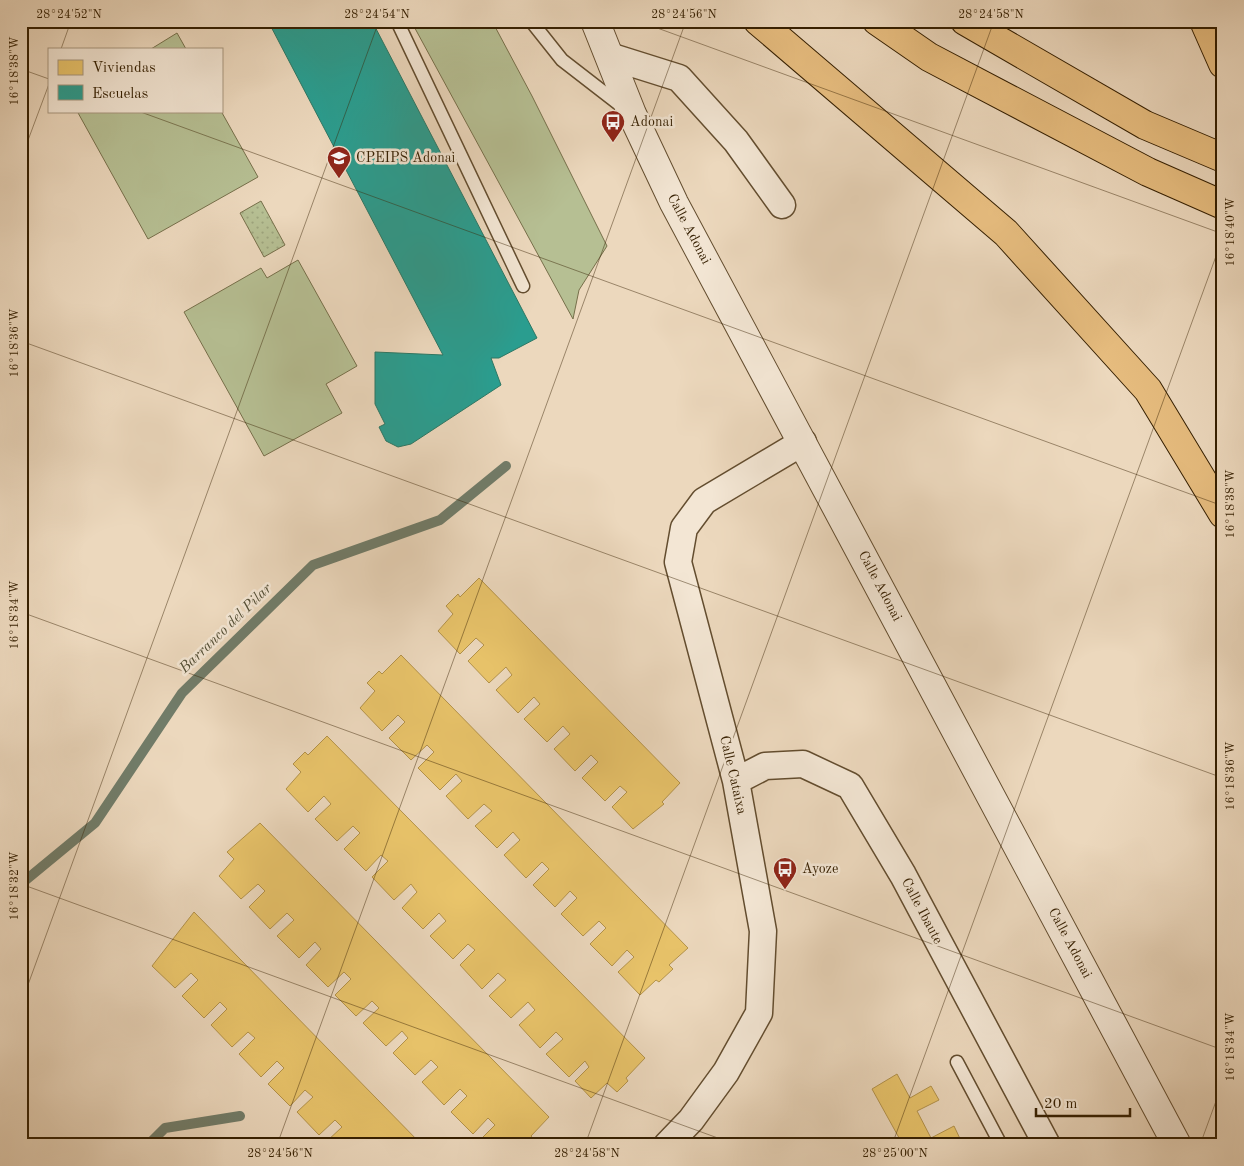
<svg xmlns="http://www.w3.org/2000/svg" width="1244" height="1166" font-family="'Old Standard TT',serif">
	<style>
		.grass { fill: url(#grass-dots); stroke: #766f4a }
		.garden { fill: #b6bf93; stroke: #766f4a }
		.homes { fill: #e9c46a; stroke: #b3924a }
		.schools { fill: #2a9d8f; stroke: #2d7764 }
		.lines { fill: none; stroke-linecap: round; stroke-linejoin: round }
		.stream { stroke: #717c69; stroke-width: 10 }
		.service-casing { stroke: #634d2f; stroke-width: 15 }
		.minor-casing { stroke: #634d2f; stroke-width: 29 }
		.tertiary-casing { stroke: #634d2f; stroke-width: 30 }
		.motorway-casing { stroke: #351f00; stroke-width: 30 }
		.service { stroke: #f3e6d4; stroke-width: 12 }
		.minor { stroke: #f3e6d4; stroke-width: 26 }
		.tertiary { stroke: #f3e6d4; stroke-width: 28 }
		.motorway { stroke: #e6bc7e; stroke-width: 28 }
		.ticks { fill: none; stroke: #351f00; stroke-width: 1; stroke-opacity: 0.45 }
		.labels { text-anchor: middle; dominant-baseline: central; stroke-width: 5; stroke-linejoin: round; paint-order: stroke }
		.poi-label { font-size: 14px; fill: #351f00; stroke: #f3e6d4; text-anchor: start }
		.street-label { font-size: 14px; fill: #351f00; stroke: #f3e6d4 }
		.water-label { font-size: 15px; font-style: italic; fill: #534e35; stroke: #f3e6d4 }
		.neatline { fill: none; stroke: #351f00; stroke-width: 2 }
		.ticks-label { font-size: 12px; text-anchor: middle; fill: #351f00 }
	</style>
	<defs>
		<pattern id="grass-dots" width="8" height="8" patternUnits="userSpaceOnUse" patternTransform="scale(1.25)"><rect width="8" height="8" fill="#b6bf93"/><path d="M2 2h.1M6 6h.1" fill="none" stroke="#9da47d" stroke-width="1.8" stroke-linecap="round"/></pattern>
	</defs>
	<rect width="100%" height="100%" fill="#ecd8bd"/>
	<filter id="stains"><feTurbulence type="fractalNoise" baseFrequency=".004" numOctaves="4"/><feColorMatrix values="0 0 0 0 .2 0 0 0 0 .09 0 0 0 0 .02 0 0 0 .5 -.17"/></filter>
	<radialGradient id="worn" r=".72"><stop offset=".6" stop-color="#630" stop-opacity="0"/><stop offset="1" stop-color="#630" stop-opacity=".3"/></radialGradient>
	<!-- grass -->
	<path class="grass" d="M 261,201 L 285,245 L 264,257 L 240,213 Z"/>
	<!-- garden -->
	<path class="garden" d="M 411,21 L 492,21 L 532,96 L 607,246 L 579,290 L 573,319 Z
		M 177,33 L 186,49 L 151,49 Z
		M 77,111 L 221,111 L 258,177 L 148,239 Z
		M 298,260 L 357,366 L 326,384 L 342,413 L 264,456 L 184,312 L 261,268 L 267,278 Z"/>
	<!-- homes -->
	<path class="homes" d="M 479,578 L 680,783 L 662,802 L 664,804 L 633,829 L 612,807 L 627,792 L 620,786 L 605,801 L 582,778 L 598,762 L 591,755 L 575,771 L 554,749 L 570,734 L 563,726 L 547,742 L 524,719 L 540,704 L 534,697 L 518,713 L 496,690 L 512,675 L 506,667 L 489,683 L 468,661 L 484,645 L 476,638 L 460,654 L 438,631 L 453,614 L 446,606 L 458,594 L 460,597 Z
		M 401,655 L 688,948 L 669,965 L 673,969 L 659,982 L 656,980 L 640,995 L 618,972 L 634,957 L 627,950 L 612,966 L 590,944 L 606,928 L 599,921 L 583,936 L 561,914 L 577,898 L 570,891 L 555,907 L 533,885 L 549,869 L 542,862 L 526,878 L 504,855 L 520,840 L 513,832 L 497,848 L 475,826 L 492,811 L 484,804 L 468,819 L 446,796 L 462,781 L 456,774 L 440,790 L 418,768 L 434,752 L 427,745 L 411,760 L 389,738 L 405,722 L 398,715 L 382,731 L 360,708 L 375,691 L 367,683 L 379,671 L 382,674 Z
		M 327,736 L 645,1058 L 626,1078 L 628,1081 L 617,1092 L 607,1083 L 591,1098 L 575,1081 L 589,1067 L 585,1061 L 569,1077 L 546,1054 L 563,1039 L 556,1032 L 540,1048 L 519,1025 L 535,1010 L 528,1002 L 511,1018 L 489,996 L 506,980 L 498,973 L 482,989 L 460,965 L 475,950 L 468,944 L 453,959 L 430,936 L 446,921 L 439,913 L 423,929 L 402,908 L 417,892 L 411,884 L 394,900 L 372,877 L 388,861 L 381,855 L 366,871 L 344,849 L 360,833 L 353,826 L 337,841 L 315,819 L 331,804 L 324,796 L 308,812 L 286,789 L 301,772 L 293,764 L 305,752 L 308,755 Z
		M 260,823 L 549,1117 L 531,1136 L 533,1138 L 526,1145 L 483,1145 L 479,1141 L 495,1125 L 488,1118 L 473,1134 L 451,1112 L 467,1096 L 460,1089 L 444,1105 L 422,1082 L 438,1067 L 431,1060 L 415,1075 L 393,1053 L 408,1038 L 402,1031 L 386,1046 L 363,1023 L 379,1008 L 372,1001 L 356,1016 L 335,995 L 351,979 L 344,972 L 328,987 L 306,965 L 321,949 L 315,942 L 299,958 L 277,936 L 294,920 L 287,913 L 270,929 L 249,907 L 265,891 L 258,884 L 241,899 L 219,876 L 234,859 L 227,852 Z
		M 194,912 L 422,1145 L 329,1145 L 326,1142 L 342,1127 L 335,1120 L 319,1135 L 297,1112 L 313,1097 L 305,1090 L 290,1106 L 268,1084 L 284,1068 L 277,1061 L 261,1077 L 239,1054 L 255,1038 L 248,1032 L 232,1047 L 211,1025 L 227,1009 L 220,1002 L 204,1018 L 182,996 L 198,980 L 191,973 L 175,988 L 152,966 Z
		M 897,1074 L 910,1098 L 931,1086 L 939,1100 L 917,1111 L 931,1138 L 954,1126 L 963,1145 L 903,1145 L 872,1089 Z"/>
	<!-- schools -->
	<path class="schools" d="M 268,21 L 372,21 L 537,338 L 499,358 L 491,358 L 501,385 L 411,444 L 398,447 L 386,441 L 379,427 L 385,424 L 375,404 L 375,352 L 443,355 Z"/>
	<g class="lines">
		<!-- stream -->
		<path class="stream" d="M 21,884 L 95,823 L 182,693 L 313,565 L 440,520 L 506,466
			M 148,1145 L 165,1128 L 240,1116"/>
		<!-- service casing -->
		<g class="service-casing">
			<path id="service" d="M 397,21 L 523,286
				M 531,21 L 562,60 L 624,108
				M 957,1062 L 1001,1145"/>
		</g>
		<!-- minor casing -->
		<g class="minor-casing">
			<path id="minor" d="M 609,56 L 679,78 L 736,141 L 782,205
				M 736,781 L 765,766 L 803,764 L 850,786 L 903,875 L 1047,1145
				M 667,1145 L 691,1120 L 726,1072 L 759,1013 L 763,931 L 736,781 L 678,562 L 684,528 L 704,501 L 803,442"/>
		</g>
		<!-- tertiary casing -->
		<g class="tertiary-casing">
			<path id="tertiary" d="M 595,21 L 632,114 L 674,203 L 1177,1145"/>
		</g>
		<!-- motorway casing -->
		<g class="motorway-casing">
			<path id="motorway" d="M 758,21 L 1006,233 L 1148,390 L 1223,514
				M 877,21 L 929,57 L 1148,172 L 1223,205
				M 965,21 L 1145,125 L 1223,158
				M 1204,21 L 1223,64"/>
		</g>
		<!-- service -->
		<use href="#service" class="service"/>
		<!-- minor -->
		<use href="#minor" class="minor"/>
		<!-- tertiary -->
		<use href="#tertiary" class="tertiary"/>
		<!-- motorway -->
		<use href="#motorway" class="motorway"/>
	</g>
	<!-- ticks -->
	<path class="ticks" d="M 638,21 L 1223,234M 61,49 L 71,21M 21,69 L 49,79M 138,111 L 1223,506M 21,159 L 49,84M 21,341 L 1223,778M 21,612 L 1223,1050M 21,884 L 737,1145M 21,1004 L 379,21M 277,1145 L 686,21M 585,1145 L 994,21M 892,1145 L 1223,237M 1200,1145 L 1223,1082"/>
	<!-- icons -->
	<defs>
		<g id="bus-pin" transform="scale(1.25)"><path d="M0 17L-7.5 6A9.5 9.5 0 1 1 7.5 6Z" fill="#8f2418" stroke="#f3e6d4"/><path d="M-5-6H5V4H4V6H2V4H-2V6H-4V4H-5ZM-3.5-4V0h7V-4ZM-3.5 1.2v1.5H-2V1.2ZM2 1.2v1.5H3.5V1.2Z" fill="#fff"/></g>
		<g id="school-pin" transform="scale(1.25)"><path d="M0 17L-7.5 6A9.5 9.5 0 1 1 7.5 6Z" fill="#8f2418" stroke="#f3e6d4"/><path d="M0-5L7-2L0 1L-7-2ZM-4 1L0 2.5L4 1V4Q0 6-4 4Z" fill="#fff"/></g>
	</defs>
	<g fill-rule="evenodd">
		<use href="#bus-pin" x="613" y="122"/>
		<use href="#school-pin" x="339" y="158"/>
		<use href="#bus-pin" x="785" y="869"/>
	</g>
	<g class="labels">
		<!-- poi labels -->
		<g class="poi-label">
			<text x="630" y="122">Adonai</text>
			<text x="356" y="158">CPEIPS Adonai</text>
			<text x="802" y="869">Ayoze</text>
		</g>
		<!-- street labels -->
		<g class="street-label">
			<text transform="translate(689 229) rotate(62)">Calle Adonai</text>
			<text transform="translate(880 586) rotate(62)">Calle Adonai</text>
			<text transform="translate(733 775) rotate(77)">Calle Cataixa</text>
			<text transform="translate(922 911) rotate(62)">Calle Ibaute</text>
			<text transform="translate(1070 943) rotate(62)">Calle Adonai</text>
		</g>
		<!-- water labels -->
		<g class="water-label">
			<text transform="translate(226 629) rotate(-44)">Barranco del Pilar</text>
		</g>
	</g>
	<!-- margin -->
	<rect width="1244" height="1166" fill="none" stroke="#ecd8bd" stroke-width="55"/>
	<!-- legend -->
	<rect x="48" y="48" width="175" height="65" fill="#f3e6d4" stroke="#a7967f"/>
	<rect x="58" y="60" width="25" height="15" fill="#e9c46a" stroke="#a7967f"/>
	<text x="92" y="72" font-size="15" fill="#351f00">Viviendas</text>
	<rect x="58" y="85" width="25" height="15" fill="#2a9d8f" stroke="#a7967f"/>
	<text x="92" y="98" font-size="15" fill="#351f00">Escuelas</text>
	<!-- scale -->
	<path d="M1036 1108v8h94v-8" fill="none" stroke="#351f00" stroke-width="2.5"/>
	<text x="1044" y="1108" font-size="15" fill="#351f00" stroke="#f3e6d4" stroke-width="4" paint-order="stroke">20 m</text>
	<rect x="28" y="28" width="1188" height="1110" class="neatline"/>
	<g class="ticks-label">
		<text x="69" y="18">28°24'52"N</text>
		<text x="377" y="18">28°24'54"N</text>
		<text x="684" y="18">28°24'56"N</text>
		<text x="991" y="18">28°24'58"N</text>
		<text transform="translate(14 71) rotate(-90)" y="4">16°18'38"W</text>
		<text transform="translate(1230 232) rotate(-90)" y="4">16°18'40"W</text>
		<text transform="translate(14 343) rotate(-90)" y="4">16°18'36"W</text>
		<text transform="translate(1230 504) rotate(-90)" y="4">16°18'38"W</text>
		<text transform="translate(14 615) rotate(-90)" y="4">16°18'34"W</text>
		<text transform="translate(1230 776) rotate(-90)" y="4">16°18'36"W</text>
		<text transform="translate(14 886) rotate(-90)" y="4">16°18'32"W</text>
		<text transform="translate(1230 1047) rotate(-90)" y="4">16°18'34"W</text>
		<text x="280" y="1157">28°24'56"N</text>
		<text x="587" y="1157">28°24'58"N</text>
		<text x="895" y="1157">28°25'00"N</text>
	</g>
	<rect width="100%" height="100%" filter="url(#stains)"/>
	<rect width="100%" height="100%" fill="url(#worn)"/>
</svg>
